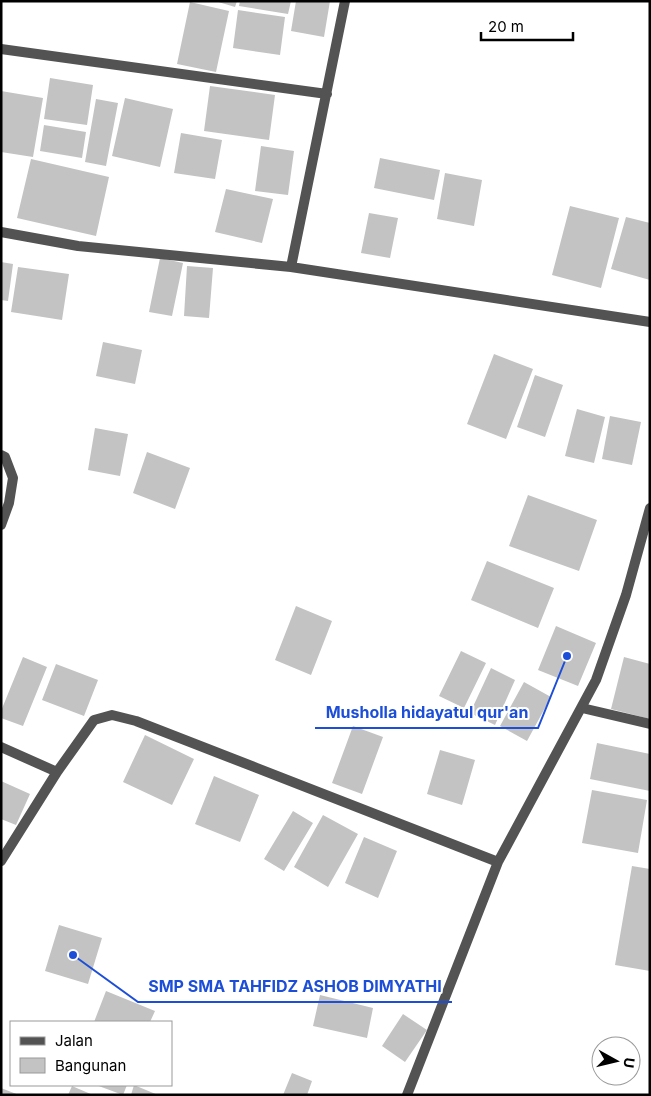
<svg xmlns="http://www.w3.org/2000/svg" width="651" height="1096" font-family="Inter,sans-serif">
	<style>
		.building { fill: #c3c3c3 }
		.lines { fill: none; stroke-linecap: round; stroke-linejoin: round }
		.street { stroke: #535353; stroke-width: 10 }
		.leader { fill: none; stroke: #1d4ed8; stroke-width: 2 }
		.callout-dot { fill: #1d4ed8; stroke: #fff; stroke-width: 2 }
		.callout-label { font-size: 16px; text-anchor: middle; font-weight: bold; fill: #1d4ed8; stroke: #fff; stroke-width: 4; stroke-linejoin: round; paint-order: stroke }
	</style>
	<rect width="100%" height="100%" fill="#fff"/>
	<!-- building -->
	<path class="building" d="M 215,1 L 237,1 L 235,7 Z
		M 240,1 L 291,1 L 288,14 L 239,6 Z
		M 296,1 L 330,1 L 324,37 L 291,31 Z
		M 190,2 L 229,11 L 216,72 L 177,64 Z
		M 238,10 L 285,17 L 280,55 L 233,48 Z
		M 50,78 L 93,85 L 87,125 L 44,119 Z
		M 210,86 L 275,95 L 269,140 L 204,131 Z
		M 1,91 L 43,98 L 33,157 L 1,152 Z
		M 125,98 L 173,109 L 160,167 L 112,156 Z
		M 96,99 L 118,103 L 106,166 L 85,162 Z
		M 44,125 L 86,132 L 82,158 L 40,151 Z
		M 181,133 L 222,140 L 215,179 L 174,173 Z
		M 261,146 L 294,151 L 288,195 L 255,191 Z
		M 380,158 L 440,170 L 434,200 L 374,188 Z
		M 31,159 L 109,177 L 96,236 L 17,218 Z
		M 445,173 L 482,180 L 474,226 L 437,219 Z
		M 226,189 L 273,199 L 262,243 L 215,232 Z
		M 570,206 L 619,218 L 601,288 L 552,275 Z
		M 369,213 L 398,218 L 390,258 L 361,253 Z
		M 626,217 L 650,223 L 650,280 L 611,269 Z
		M 160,258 L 183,263 L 172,316 L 149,312 Z
		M 1,262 L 13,264 L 8,301 L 1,300 Z
		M 187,266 L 213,268 L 209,318 L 184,316 Z
		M 18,267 L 69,274 L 62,320 L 11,312 Z
		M 103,342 L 142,350 L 135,384 L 96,376 Z
		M 494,354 L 533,369 L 506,439 L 467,424 Z
		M 535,375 L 563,385 L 545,437 L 517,427 Z
		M 577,409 L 605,417 L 594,463 L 565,456 Z
		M 610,416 L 641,422 L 632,465 L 602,459 Z
		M 95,428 L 128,434 L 120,476 L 88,470 Z
		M 147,452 L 190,468 L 175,509 L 133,493 Z
		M 528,495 L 597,520 L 579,571 L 509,546 Z
		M 487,561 L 554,588 L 538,628 L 471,600 Z
		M 296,606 L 332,621 L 311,675 L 275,660 Z
		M 556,626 L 596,643 L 578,686 L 538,670 Z
		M 461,651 L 486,663 L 464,708 L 439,696 Z
		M 23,657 L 47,667 L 23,726 L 1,718 L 1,711 Z
		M 624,657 L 650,664 L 650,719 L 611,709 Z
		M 56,664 L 98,680 L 84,716 L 42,700 Z
		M 491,668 L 515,680 L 495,725 L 470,713 Z
		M 524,682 L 551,697 L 527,741 L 500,726 Z
		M 353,726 L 383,737 L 362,794 L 332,783 Z
		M 145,735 L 194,759 L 172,805 L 123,782 Z
		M 597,743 L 650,754 L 650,791 L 590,779 Z
		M 440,750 L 475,760 L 462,805 L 427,794 Z
		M 214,776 L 259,795 L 240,842 L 195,824 Z
		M 1,781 L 30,794 L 16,825 L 1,819 Z
		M 592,790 L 647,800 L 638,853 L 582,843 Z
		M 293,811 L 313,823 L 284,871 L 264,859 Z
		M 323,815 L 358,834 L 328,887 L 294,867 Z
		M 364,837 L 397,851 L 378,898 L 345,883 Z
		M 632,866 L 650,869 L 650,971 L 615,965 Z
		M 59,925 L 102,938 L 88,984 L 45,971 Z
		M 106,991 L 155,1011 L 150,1022 L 94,1022 Z
		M 320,995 L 373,1008 L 367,1038 L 313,1026 Z
		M 403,1014 L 427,1030 L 405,1062 L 382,1046 Z
		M 292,1073 L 312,1081 L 307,1095 L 283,1095 Z
		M 96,1085 L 127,1085 L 123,1095 Z
		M 134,1085 L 158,1095 L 131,1095 Z
		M 72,1086 L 93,1095 L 68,1095 Z
		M 1,1088 L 19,1095 L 1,1095 Z"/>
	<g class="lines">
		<!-- street -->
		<path class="street" d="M 1,49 L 327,94
			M 1,232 L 78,246 L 291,267 L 650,322
			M 291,267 L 345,1
			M 1,455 L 5,457 L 13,478 L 9,503 L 1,525
			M 582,708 L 650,724
			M 1,747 L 57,772
			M 1,861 L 57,772 L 94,720 L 112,715 L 136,721 L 498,862
			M 407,1095 L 498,862 L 596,680 L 626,595 L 650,508"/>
	</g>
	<!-- callouts -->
	<path class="leader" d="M567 656L538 728H315M73 955L138 1002H452"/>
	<g class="callout-dot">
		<circle cx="567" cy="656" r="5"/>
		<circle cx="73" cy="955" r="5"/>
	</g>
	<g class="callout-label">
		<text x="427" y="718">Musholla hidayatul qur'an</text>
		<text x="295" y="992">SMP SMA TAHFIDZ ASHOB DIMYATHI</text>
	</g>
	<!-- border -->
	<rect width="651" height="1096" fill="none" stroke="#000000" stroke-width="5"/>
	<!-- legend -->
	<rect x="10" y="1021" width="162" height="65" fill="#ffffff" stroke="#999999"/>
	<rect x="20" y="1037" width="25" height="8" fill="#535353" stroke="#999999"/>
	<text x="55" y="1046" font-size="15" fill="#000000">Jalan</text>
	<rect x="20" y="1058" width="25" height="15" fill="#c3c3c3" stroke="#999999"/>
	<text x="55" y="1071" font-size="15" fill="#000000">Bangunan</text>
	<!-- north arrow -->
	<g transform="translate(616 1061) rotate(98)"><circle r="24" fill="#ffffff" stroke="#999999"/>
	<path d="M0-4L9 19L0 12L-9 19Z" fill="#000000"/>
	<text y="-8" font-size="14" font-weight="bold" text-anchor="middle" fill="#000000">U</text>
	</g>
	<!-- scale -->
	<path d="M481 32v8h92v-8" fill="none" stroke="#000000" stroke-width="2.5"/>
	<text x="488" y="32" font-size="15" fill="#000000" stroke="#ffffff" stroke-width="4" paint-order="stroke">20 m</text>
</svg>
